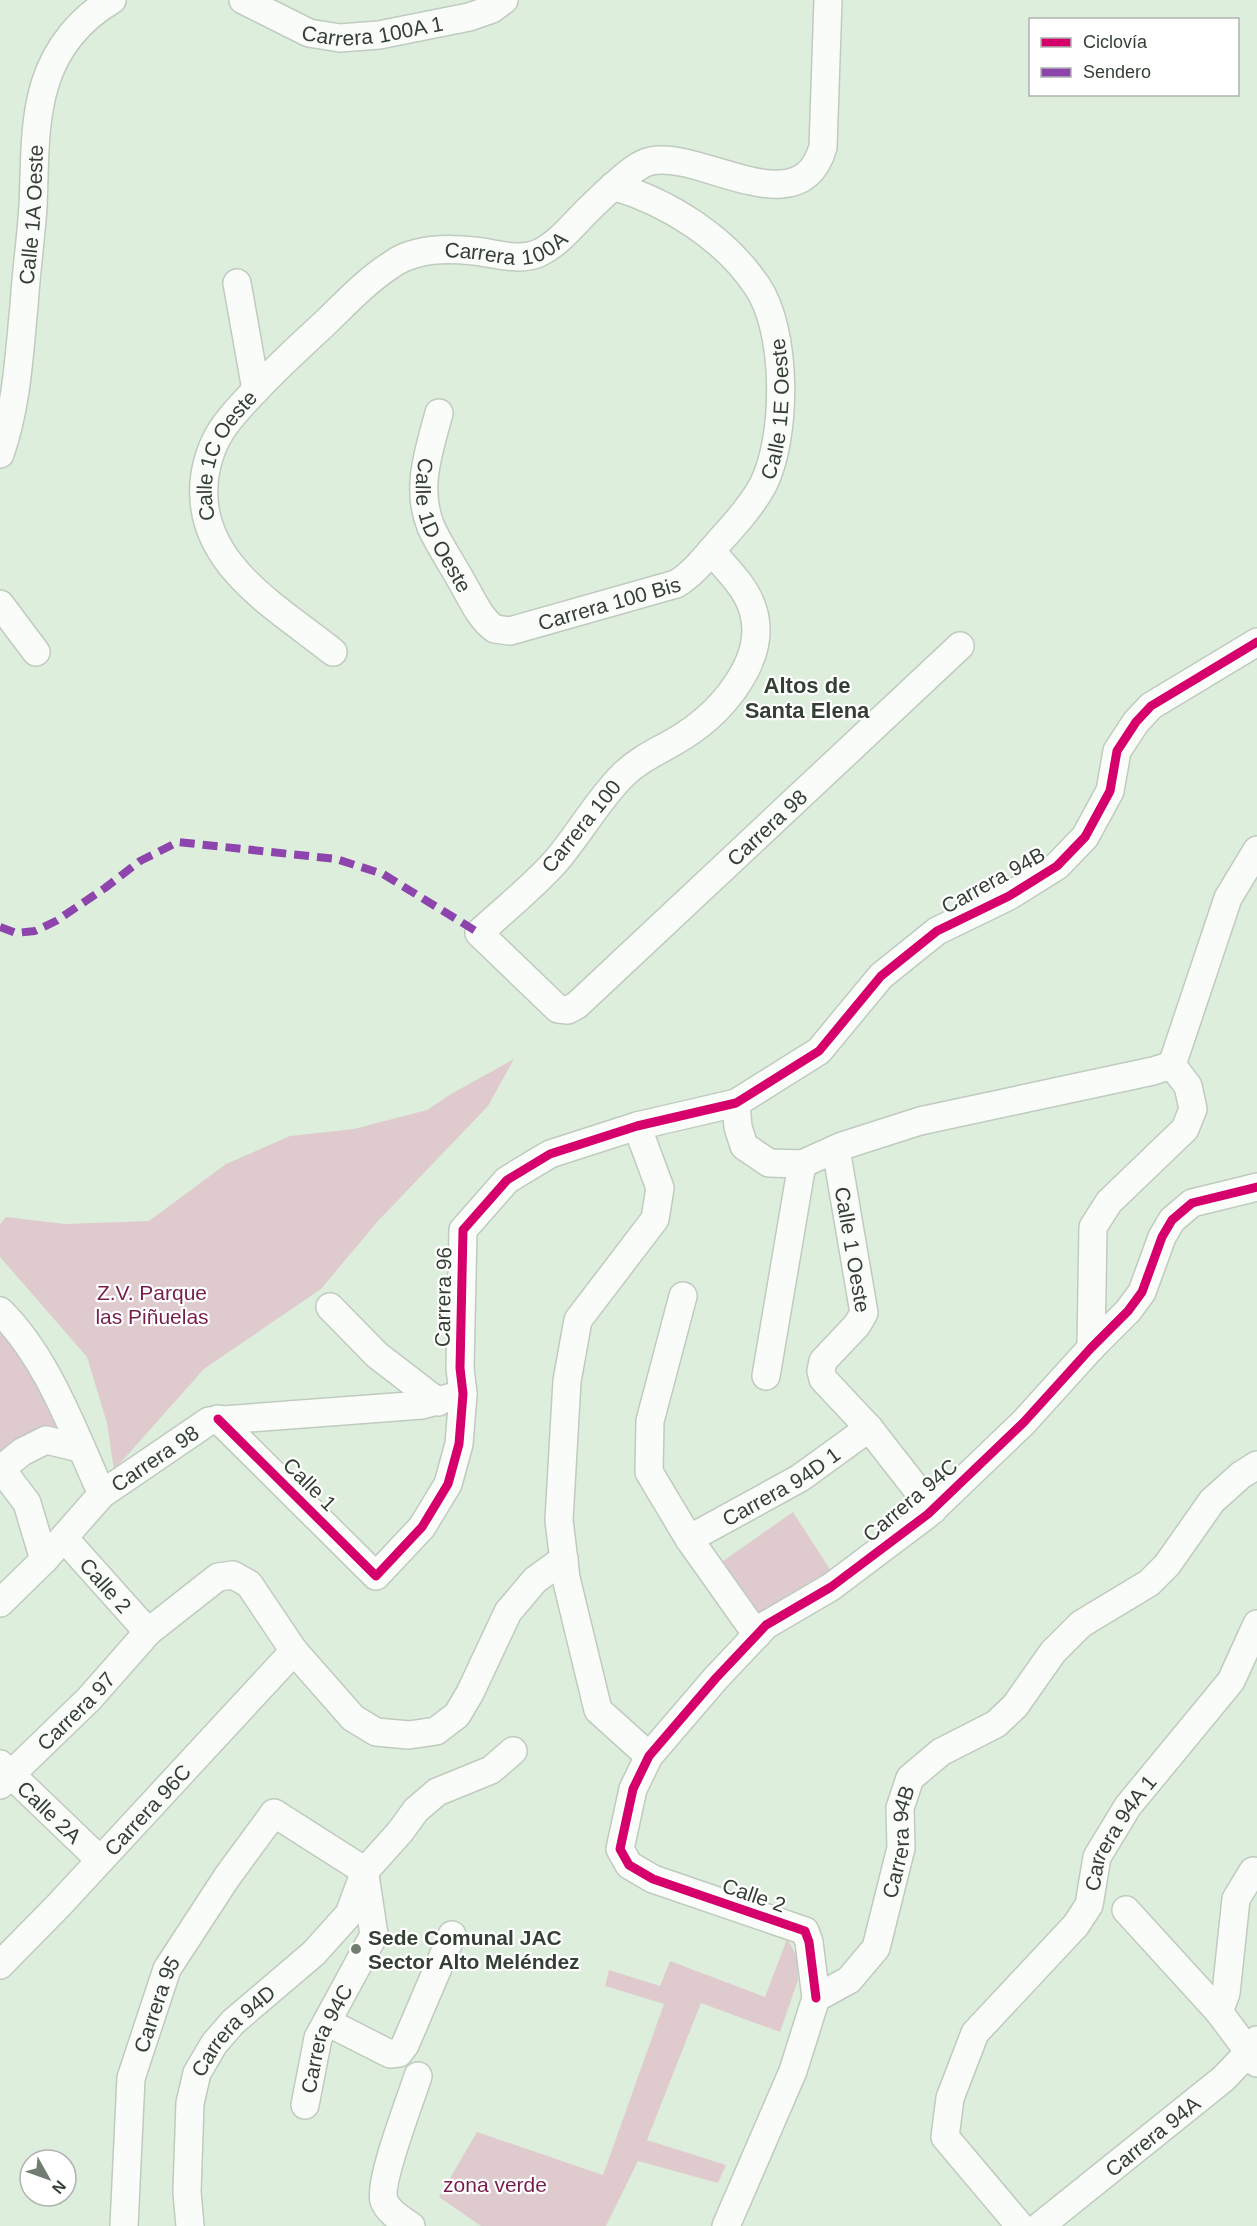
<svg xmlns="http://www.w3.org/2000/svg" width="1257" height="2226" font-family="Arial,sans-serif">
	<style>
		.green { fill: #dfcbce }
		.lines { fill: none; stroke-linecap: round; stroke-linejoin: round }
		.minor-casing { stroke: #bfcbbe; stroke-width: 30 }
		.minor { stroke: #fafcfa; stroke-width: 27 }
		.quiet { stroke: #8e44ad; stroke-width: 8; stroke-dasharray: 15 8; stroke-linecap: butt }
		.cycleway-casing { stroke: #fff; stroke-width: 13 }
		.cycleway { stroke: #d6006c; stroke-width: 9 }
		.poi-dot { fill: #707d70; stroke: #fff; stroke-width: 2 }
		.labels { text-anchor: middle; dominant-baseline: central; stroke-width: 4.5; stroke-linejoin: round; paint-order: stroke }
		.street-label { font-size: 21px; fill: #354035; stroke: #fff }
		.park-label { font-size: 21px; fill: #771f4b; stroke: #fff }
		.poi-label { font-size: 21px; font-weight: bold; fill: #354035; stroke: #fff; text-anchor: start }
		.neighbourhood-label { font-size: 22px; font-weight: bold; fill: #354035; stroke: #fff }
	</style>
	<rect width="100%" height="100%" fill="#deeedd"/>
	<!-- green -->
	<path class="green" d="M 514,1059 L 488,1106 L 378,1221 L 321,1289 L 204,1369 L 114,1470 L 107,1423 L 87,1357 L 0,1257 L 0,1224 L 6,1217 L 65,1224 L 149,1221 L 226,1164 L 290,1136 L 354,1129 L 427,1110 L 451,1094 Z
		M 0,1315 L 77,1445 L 0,1468 Z
		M 793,1512 L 833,1574 L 754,1619 L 723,1561 Z
		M 787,1939 L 797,1956 L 798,1980 L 780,2032 L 701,2003 L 647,2140 L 726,2165 L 718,2183 L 638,2161 L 606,2226 L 481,2226 L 439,2197 L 477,2132 L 603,2175 L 664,2004 L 605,1986 L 609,1970 L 660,1986 L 670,1961 L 765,1997 Z"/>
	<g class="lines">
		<!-- minor casing -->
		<g class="minor-casing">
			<g id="minor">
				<path id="s1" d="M 243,0 L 309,33 L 340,38 L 379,35 L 469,17 L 492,9 L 504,0"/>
				<path d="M 237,283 L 256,390"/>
				<path id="s2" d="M 439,413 C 429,451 415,488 431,527 C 440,547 453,565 463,584 C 472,599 480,619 495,629 L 510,631 L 676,584 C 693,574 705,558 718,543 C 734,525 751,507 763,485 C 787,438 788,331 757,286 C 725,238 668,202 613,186"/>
				<path id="s3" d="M 0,454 C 17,405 19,356 24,306 C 26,272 31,239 33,206 C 35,165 33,123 45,84 C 56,48 80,19 112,0"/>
				<path id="s4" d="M 711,551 C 727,569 746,587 753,610 C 768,659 722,711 685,735 C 664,749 641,757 623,775 C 597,801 580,833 556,861 C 533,887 504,910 479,933 L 558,1009 L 568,1010 L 577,1005 L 960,646"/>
				<path d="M 0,604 L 36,652"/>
				<path id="s5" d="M 333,652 C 282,611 208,570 204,499 C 202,476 209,450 221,431 C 229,418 240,407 250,396 C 273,371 298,348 323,325 C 344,305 366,281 391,265 C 399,259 409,255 418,253 C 436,248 456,249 474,251 C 495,253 518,262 539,253 C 558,244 573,225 588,210 C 600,198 612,187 625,176 C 633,170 641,163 651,161 C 701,150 800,228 823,147 L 828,0"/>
				<path d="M 1172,1065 L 1228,898 L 1257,850"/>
				<path d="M 736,1103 L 738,1127 L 744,1146 L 769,1163 L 802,1164 L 842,1146 L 920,1121 L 1153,1071 L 1172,1065"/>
				<path d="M 637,1126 L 660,1188 L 655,1219 L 578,1320 L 567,1381 L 559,1520 L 566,1578 L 598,1710 L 649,1756"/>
				<path id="s6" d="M 836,1149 L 864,1313 L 857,1325 L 823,1361 L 821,1371 L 823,1379 L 869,1428 L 933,1510"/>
				<path d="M 683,1296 L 650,1421 L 649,1472 L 689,1539 L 757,1635"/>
				<path d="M 330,1307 L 377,1355 L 438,1402"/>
				<path d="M 0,1311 C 48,1358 74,1433 102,1494"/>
				<path d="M 1091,1348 L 1093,1227 L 1109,1202 L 1185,1129 L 1193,1109 L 1188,1086 L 1172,1065"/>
				<path d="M 766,1376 L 802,1164"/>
				<path d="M 218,1419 L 376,1576 L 422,1527 L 448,1484 L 459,1444 L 463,1394 L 460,1368 L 463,1230 L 507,1180 L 550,1154 L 637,1126 L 736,1103 L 819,1051 L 881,976 L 937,931 L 1009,896 L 1057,866 L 1085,837 L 1110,791 L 1117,751 L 1136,722 L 1151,706 L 1257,642"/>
				<path d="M 0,1470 L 22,1452 L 46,1440 L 80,1448"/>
				<path d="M 2,1470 L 27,1503 L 44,1560"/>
				<path id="s7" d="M 64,1538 L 148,1632"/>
				<path id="s8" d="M 689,1539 L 800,1478 L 869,1428"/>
				<path id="s9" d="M 0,1603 L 44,1560 L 102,1494 L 209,1421 L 422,1405 L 463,1394"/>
				<path id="s10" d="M 0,1764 L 100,1860"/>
				<path id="s11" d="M 0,1785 L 89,1699 L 148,1632 L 218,1577 L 233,1575 L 249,1584 L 294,1651 L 353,1718 L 376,1732 L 409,1735 L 436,1731 L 457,1715 L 470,1693 L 508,1612 L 535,1580 L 564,1559"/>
				<path d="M 1126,1910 L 1219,2012 L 1257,2063"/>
				<path id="s12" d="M 0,1965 L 59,1905 L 294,1651"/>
				<path d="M 816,1998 L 809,1942 L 805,1931 L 653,1879 L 629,1865 L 620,1849 L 633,1789 L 649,1756 L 716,1678 L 766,1625 L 831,1587 L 928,1514 L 1024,1422 L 1091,1348 L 1128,1311 L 1142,1292 L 1162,1237 L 1172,1220 L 1192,1203 L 1257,1187"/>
				<path d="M 1219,2012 L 1226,1993 L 1236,1899 L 1253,1871"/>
				<path d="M 327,2022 L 390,2054 L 399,2053 L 405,2045 L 452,1935"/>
				<path id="s13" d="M 305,2105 L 318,2038 L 374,1935 L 365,1875"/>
				<path id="s14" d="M 124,2226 L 131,2078 L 167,1969 L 227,1877 L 274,1813 L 365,1871"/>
				<path id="s15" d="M 190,2226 L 187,2192 L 190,2103 L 197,2073 L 214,2044 L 233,2022 L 314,1953 L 349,1914 L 365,1871 L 400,1832 L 416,1810 L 437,1792 L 491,1770 L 513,1751"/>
				<path d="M 411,2226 C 401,2219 389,2213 384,2201 C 378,2182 411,2099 418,2076"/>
				<path id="s16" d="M 726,2226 L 793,2071 L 816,1998 L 849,1980 L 876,1948 L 901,1848 L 900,1808 L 910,1778 L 941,1752 L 996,1724 L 1015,1706 L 1053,1652 L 1081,1624 L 1149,1583 L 1167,1565 L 1212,1501 L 1241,1475 L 1257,1465"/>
				<path id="s17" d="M 1020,2226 L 945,2137 L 950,2098 L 975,2033 L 1076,1925 L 1089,1905 L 1097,1857 L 1128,1806 L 1231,1681 L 1257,1624"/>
				<path id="s18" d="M 1040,2226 L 1223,2079 L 1249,2052 L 1257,2040"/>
			</g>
		</g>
		<!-- minor -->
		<use href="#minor" class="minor"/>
		<!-- quiet -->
		<path class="quiet" d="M 0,927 L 16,933 L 35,931 L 56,921 L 105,888 L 140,861 L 178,842 L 336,859 L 383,874 L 479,933"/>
		<!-- cycleway casing -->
		<g class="cycleway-casing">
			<path id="cycleway" d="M 218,1419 L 376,1576 L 422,1527 L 448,1484 L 459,1444 L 463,1394 L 460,1368 L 463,1230 L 507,1180 L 550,1154 L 637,1126 L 736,1103 L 819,1051 L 881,976 L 937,931 L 1009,896 L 1057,866 L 1085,837 L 1110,791 L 1117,751 L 1136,722 L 1151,706 L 1257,642
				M 816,1998 L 809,1942 L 805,1931 L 653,1879 L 629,1865 L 620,1849 L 633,1789 L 649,1756 L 716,1678 L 766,1625 L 831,1587 L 928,1514 L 1024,1422 L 1091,1348 L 1128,1311 L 1142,1292 L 1162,1237 L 1172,1220 L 1192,1203 L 1257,1187"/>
		</g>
		<!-- cycleway -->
		<use href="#cycleway" class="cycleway"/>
	</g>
	<!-- markers -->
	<circle class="poi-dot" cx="356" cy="1949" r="6"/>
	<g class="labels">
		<!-- street labels -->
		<g class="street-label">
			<text stroke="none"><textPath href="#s1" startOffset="138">Carrera 100A 1</textPath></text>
			<text stroke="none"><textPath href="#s3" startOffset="242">Calle 1A Oeste</textPath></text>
			<text stroke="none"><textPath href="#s5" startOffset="636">Carrera 100A</textPath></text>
			<text stroke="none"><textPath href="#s2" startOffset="636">Calle 1E Oeste</textPath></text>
			<text stroke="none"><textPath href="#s5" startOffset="256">Calle 1C Oeste</textPath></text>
			<text stroke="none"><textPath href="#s2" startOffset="118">Calle 1D Oeste</textPath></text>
			<text stroke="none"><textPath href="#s2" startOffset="356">Carrera 100 Bis</textPath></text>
			<text transform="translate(581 826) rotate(-51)">Carrera 100</text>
			<text stroke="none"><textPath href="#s4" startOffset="903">Carrera 98</textPath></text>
			<text transform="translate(993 880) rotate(-29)">Carrera 94B</text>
			<text stroke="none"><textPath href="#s6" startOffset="102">Calle 1 Oeste</textPath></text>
			<text transform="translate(443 1297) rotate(-89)">Carrera 96</text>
			<text stroke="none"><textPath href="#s9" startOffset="213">Carrera 98</textPath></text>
			<text transform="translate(310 1484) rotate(45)">Calle 1</text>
			<text stroke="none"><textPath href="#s8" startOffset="106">Carrera 94D 1</textPath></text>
			<text transform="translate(910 1500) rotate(-40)">Carrera 94C</text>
			<text stroke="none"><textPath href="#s7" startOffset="63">Calle 2</textPath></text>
			<text stroke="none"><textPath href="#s11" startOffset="106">Carrera 97</textPath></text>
			<text stroke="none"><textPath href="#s12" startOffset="214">Carrera 96C</textPath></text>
			<text stroke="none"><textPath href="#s10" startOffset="69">Calle 2A</textPath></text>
			<text stroke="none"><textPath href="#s17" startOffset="477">Carrera 94A 1</textPath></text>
			<text stroke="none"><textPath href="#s16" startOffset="434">Carrera 94B</textPath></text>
			<text transform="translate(754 1895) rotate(19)">Calle 2</text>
			<text stroke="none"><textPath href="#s14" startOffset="226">Carrera 95</textPath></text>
			<text stroke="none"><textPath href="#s15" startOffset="210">Carrera 94D</textPath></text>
			<text stroke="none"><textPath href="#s13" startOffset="70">Carrera 94C</textPath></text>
			<text stroke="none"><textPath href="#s18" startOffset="144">Carrera 94A</textPath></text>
		</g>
		<!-- park labels -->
		<g class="park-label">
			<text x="152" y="1292">Z.V. Parque<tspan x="152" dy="24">las Piñuelas</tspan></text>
			<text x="495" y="2184">zona verde</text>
		</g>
		<!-- poi labels -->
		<g class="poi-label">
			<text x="368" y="1937">Sede Comunal JAC<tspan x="368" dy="24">Sector Alto Meléndez</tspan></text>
		</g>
		<!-- neighbourhood labels -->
		<g class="neighbourhood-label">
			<text x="807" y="685">Altos de<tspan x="807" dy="25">Santa Elena</tspan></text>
		</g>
	</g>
	<!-- legend -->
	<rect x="1029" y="18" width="210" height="78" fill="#ffffff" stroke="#aeb3ae" stroke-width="1.5"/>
	<rect x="1041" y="38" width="30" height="9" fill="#d6006c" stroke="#aeb3ae" stroke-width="1.5"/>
	<text x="1083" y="48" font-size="18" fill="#354035">Ciclovía</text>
	<rect x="1041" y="68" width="30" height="9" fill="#8e44ad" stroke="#aeb3ae" stroke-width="1.5"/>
	<text x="1083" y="78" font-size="18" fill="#354035">Sendero</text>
	<!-- north arrow -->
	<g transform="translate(48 2178) rotate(130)"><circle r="28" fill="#ffffff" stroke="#aeb3ae" stroke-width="1.5"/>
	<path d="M0-4.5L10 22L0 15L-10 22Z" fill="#707d70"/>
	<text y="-9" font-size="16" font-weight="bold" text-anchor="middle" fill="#354035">N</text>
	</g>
</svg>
